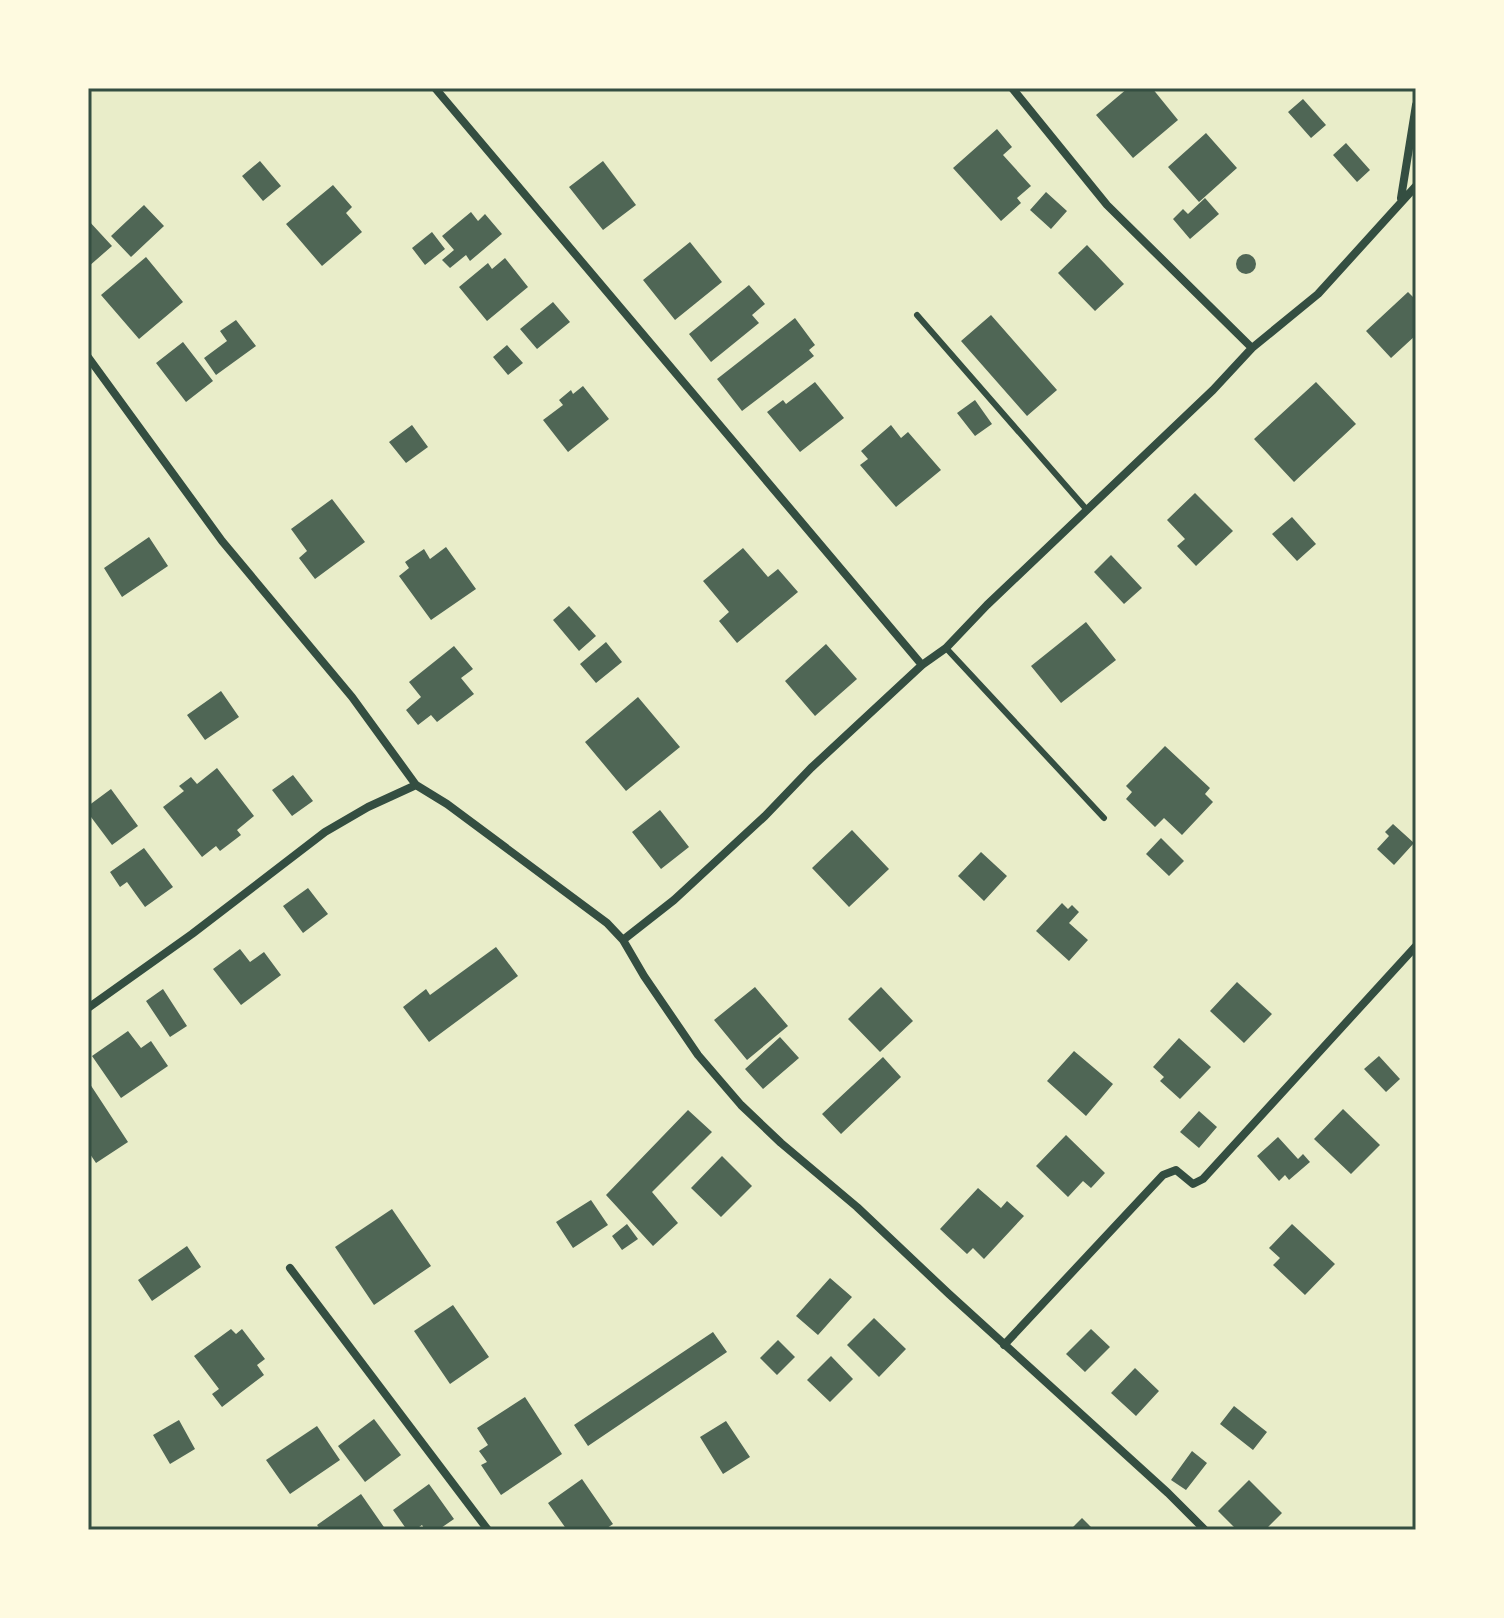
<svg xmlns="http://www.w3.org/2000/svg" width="1504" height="1618" font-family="Ubuntu,sans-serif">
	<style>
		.building { fill: #4f6655 }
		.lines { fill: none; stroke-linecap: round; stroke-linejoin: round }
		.service { stroke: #344e41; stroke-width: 6 }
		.minor { stroke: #344e41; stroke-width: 8 }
		.neatline { fill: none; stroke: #344e41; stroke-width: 3 }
	</style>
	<rect width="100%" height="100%" fill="#e9edc9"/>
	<!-- building -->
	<path class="building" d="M 1128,88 L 1152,88 L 1178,120 L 1133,158 L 1096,115 Z
		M 1303,99 L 1326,125 L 1311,138 L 1288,112 Z
		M 997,129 L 1012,147 L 1003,155 L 1031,186 L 1017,198 L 1021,203 L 1001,221 L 953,168 Z
		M 1206,133 L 1237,168 L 1199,202 L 1168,167 Z
		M 1346,143 L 1370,170 L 1357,182 L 1333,155 Z
		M 260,161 L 281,186 L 263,201 L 242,176 Z
		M 603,161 L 636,205 L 603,230 L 569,187 Z
		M 333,185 L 352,207 L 346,213 L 362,232 L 322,266 L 286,224 Z
		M 1046,192 L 1067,211 L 1051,229 L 1030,210 Z
		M 1205,198 L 1219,214 L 1190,239 L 1173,219 L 1183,209 L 1188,214 Z
		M 144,205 L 164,226 L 131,257 L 111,236 Z
		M 471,212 L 478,221 L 485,214 L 502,234 L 470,261 L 466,255 L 450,268 L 442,260 L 454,250 L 442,236 Z
		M 88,220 L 112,246 L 88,267 Z
		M 432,232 L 445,249 L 425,265 L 412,248 Z
		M 690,242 L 722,282 L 675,320 L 643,280 Z
		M 1087,245 L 1124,284 L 1095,311 L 1058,273 Z
		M1236 264a10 10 0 1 1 20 0a10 10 0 1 1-20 0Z
		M 146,257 L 183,302 L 139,339 L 101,295 Z
		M 505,258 L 528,287 L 487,321 L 459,287 L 488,263 L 492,269 Z
		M 749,285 L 765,304 L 752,315 L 759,323 L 711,362 L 689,334 Z
		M 1408,292 L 1416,300 L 1416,335 L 1391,358 L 1366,331 Z
		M 553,302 L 570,322 L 537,349 L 520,329 Z
		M 991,315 L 1057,390 L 1027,416 L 961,341 Z
		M 795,318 L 815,345 L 809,350 L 814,356 L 742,411 L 717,379 Z
		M 236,320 L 256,346 L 216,375 L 204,358 L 227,341 L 220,331 Z
		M 183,342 L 213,381 L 186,402 L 156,363 Z
		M 507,345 L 523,363 L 508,375 L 493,357 Z
		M 815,382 L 844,418 L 800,452 L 767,412 L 783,400 L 786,404 Z
		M 1316,382 L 1356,424 L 1294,482 L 1254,439 Z
		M 583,386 L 609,419 L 568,452 L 543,420 L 563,405 L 559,400 L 571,390 L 573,394 Z
		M 975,400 L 992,424 L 975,436 L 957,413 Z
		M 412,425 L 428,447 L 406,463 L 389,442 Z
		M 891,425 L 901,438 L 908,432 L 941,470 L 896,507 L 860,465 L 868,459 L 861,451 Z
		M 1195,493 L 1233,531 L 1196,566 L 1177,546 L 1185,539 L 1167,520 Z
		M 332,499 L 365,542 L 315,579 L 299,558 L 307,551 L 291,529 Z
		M 1292,517 L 1316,544 L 1297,561 L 1272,534 Z
		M 149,537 L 168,566 L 122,597 L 104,568 Z
		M 446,547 L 476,589 L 431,620 L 399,576 L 409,568 L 405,562 L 424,549 L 430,559 Z
		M 743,548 L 768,577 L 778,569 L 798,592 L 737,643 L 719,621 L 729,612 L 703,581 Z
		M 1111,555 L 1142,588 L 1124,604 L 1094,572 Z
		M 569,606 L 596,636 L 579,651 L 553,620 Z
		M 1086,622 L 1116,660 L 1061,703 L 1031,666 Z
		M 606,642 L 622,662 L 596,683 L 580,664 Z
		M 826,644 L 857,679 L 815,716 L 785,681 Z
		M 454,646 L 473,669 L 461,678 L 474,694 L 437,722 L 431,715 L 418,725 L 406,710 L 421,697 L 409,682 Z
		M 221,691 L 239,717 L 205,740 L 187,715 Z
		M 638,697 L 680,747 L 626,791 L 585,742 Z
		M 1165,746 L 1210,788 L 1205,794 L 1213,802 L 1182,835 L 1164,818 L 1155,827 L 1126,799 L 1132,792 L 1126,786 Z
		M 217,768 L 254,816 L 237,830 L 241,835 L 220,851 L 216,846 L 202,857 L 163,807 L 184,791 L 179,786 L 191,777 L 197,784 Z
		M 293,775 L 313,801 L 292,816 L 272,790 Z
		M 111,789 L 138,826 L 112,845 L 88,813 L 88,806 Z
		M 660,810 L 689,847 L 661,869 L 632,832 Z
		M 1393,824 L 1414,843 L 1394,865 L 1377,849 L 1389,836 L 1385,832 Z
		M 852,830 L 889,869 L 849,907 L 812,868 Z
		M 1161,838 L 1184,861 L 1169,876 L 1146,854 Z
		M 144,848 L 173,887 L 145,907 L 127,882 L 120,887 L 110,872 Z
		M 981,852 L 1007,876 L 984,901 L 958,876 Z
		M 308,888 L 328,914 L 303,933 L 283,906 Z
		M 1062,903 L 1068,909 L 1072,905 L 1079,912 L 1069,923 L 1088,940 L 1069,961 L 1036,931 Z
		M 496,947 L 518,976 L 429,1042 L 403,1007 L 426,989 L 430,995 Z
		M 240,949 L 250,962 L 264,952 L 281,975 L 241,1005 L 213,969 Z
		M 1237,982 L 1272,1014 L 1244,1043 L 1210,1011 Z
		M 755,987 L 788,1026 L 747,1060 L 714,1020 Z
		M 881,987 L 913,1021 L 880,1052 L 848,1019 Z
		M 163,989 L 187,1026 L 170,1037 L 146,1001 Z
		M 128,1031 L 141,1048 L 151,1041 L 168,1066 L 121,1098 L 92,1056 Z
		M 780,1037 L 799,1058 L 763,1089 L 745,1069 Z
		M 1179,1038 L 1211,1067 L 1180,1099 L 1160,1081 L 1164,1077 L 1153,1067 Z
		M 1074,1051 L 1113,1084 L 1086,1116 L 1047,1081 Z
		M 1379,1056 L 1400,1079 L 1386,1092 L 1364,1069 Z
		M 883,1057 L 901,1077 L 841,1134 L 822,1114 Z
		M 88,1081 L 128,1142 L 96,1163 L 88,1151 Z
		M 1343,1109 L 1380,1145 L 1351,1174 L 1314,1139 Z
		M 688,1110 L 712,1132 L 652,1192 L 678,1223 L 653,1246 L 606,1195 Z
		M 1199,1111 L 1217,1127 L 1199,1148 L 1180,1132 Z
		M 1066,1135 L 1105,1173 L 1091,1188 L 1083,1181 L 1068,1197 L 1036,1166 Z
		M 1278,1137 L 1298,1159 L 1303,1154 L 1310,1162 L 1289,1180 L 1285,1175 L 1279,1181 L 1257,1156 Z
		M 722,1156 L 752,1186 L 721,1217 L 691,1188 Z
		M 978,1188 L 1001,1208 L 1007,1201 L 1024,1216 L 984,1259 L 973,1248 L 967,1254 L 940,1229 Z
		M 591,1200 L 608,1225 L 573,1248 L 556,1222 Z
		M 392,1209 L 431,1266 L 374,1305 L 335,1247 Z
		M 627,1224 L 638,1239 L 622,1250 L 612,1236 Z
		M 1292,1224 L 1335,1264 L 1305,1295 L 1273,1265 L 1280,1258 L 1269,1248 Z
		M 187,1246 L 201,1267 L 152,1301 L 138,1280 Z
		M 830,1278 L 852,1297 L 818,1335 L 796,1316 Z
		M 453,1305 L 489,1357 L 450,1384 L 414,1331 Z
		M 874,1318 L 906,1349 L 879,1377 L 847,1345 Z
		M 231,1329 L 236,1334 L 242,1329 L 265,1359 L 257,1365 L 264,1375 L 222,1407 L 212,1394 L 219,1389 L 194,1356 Z
		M 1091,1329 L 1110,1347 L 1085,1372 L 1066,1354 Z
		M 713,1332 L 727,1352 L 588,1446 L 574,1425 Z
		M 778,1340 L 795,1357 L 777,1375 L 760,1358 Z
		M 831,1356 L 853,1379 L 830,1402 L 807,1380 Z
		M 1135,1368 L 1159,1391 L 1136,1416 L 1111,1393 Z
		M 525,1397 L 562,1454 L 501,1495 L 481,1465 L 487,1462 L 479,1451 L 488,1445 L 477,1428 Z
		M 1234,1406 L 1267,1432 L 1253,1450 L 1220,1424 Z
		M 374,1419 L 401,1455 L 365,1482 L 338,1446 Z
		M 179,1420 L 195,1449 L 170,1464 L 153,1435 Z
		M 726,1421 L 750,1457 L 723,1474 L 700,1437 Z
		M 317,1426 L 340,1460 L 290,1494 L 266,1460 Z
		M 1192,1451 L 1207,1463 L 1186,1490 L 1171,1480 Z
		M 582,1479 L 613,1524 L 604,1530 L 567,1530 L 548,1503 Z
		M 1249,1480 L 1282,1513 L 1265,1530 L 1237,1530 L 1218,1511 Z
		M 429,1484 L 454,1519 L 438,1530 L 425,1530 L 422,1525 L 415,1530 L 407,1530 L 393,1510 Z
		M 361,1494 L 386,1530 L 321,1530 L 317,1525 Z
		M 1082,1518 L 1094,1530 L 1070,1530 Z"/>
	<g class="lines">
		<!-- service -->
		<path class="service" d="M 917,315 L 1087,510
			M 946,648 L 1104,818"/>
		<!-- minor -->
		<path class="minor" d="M 435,88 L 922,665
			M 1012,88 L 1107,205 L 1252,348
			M 1401,198 L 1416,105
			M 88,357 L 222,541 L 352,697 L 416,785 L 447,804 L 607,923 L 623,940 L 644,976 L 698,1055 L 741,1105 L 781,1143 L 857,1207 L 949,1294 L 1168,1493 L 1205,1530
			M 623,940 L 674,900 L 765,816 L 811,768 L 922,665 L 946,648 L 987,605 L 1213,390 L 1252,348 L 1318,294 L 1416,186
			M 88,1008 L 192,934 L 325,832 L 368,807 L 416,785
			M 290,1268 L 488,1530
			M 1004,1345 L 1163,1175 L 1176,1170 L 1193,1184 L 1203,1179 L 1416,946"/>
	</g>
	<!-- border -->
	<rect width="1504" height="1618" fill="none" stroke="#fefae0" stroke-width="180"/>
	<rect x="90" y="90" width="1324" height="1438" class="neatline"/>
</svg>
